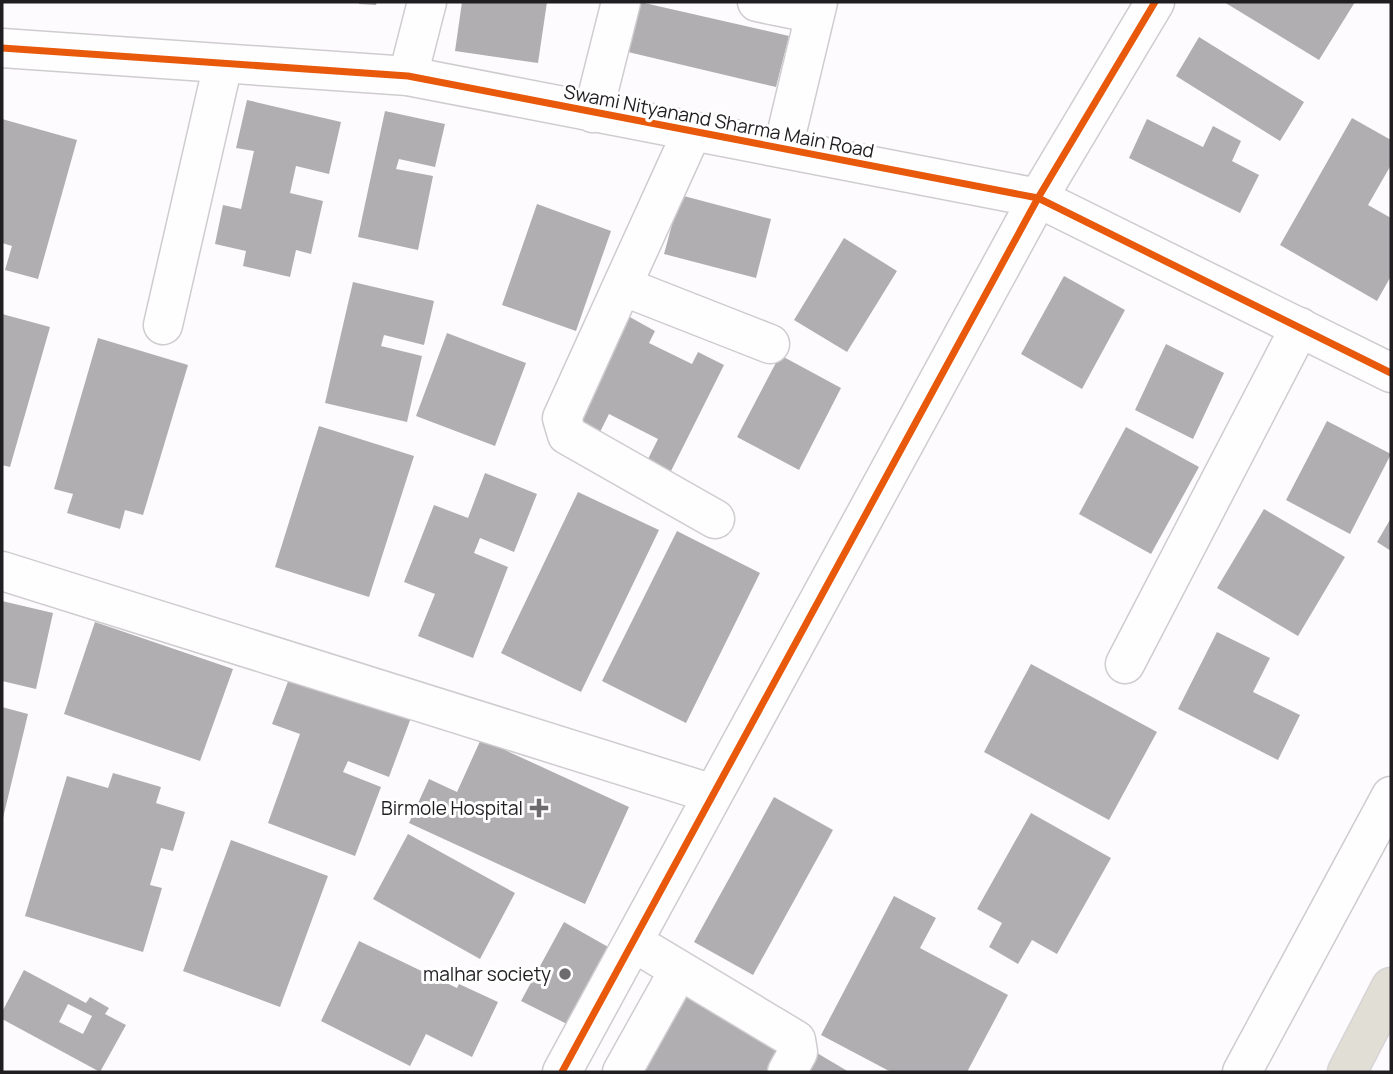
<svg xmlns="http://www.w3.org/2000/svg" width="1393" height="1074" font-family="Manrope,sans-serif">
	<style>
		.building { fill: #b0aeb1; fill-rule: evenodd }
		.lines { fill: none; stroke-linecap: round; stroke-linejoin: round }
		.minor-casing { stroke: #cfcccf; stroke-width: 41 }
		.tertiary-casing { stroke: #cfcccf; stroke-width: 41 }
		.trunk-casing { stroke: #d6d5d6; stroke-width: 41 }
		.minor { stroke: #fffeff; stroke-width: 38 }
		.tertiary { stroke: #fffeff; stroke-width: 38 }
		.trunk { stroke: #e1ded6; stroke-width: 38 }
		.cycleway-casing { stroke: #fff; stroke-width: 11 }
		.cycleway { stroke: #e8590c; stroke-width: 7 }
		.poi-dot { fill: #6e6b6f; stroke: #fff; stroke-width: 2.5 }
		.labels { text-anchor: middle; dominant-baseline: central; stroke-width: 6; stroke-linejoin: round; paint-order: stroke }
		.street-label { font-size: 19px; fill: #211e22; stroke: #fff }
		.poi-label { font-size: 19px; fill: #211e22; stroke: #fff; text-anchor: end }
	</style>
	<rect width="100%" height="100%" fill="#fdfbfd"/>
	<!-- building -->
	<path class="building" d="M 359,2 L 377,2 L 376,5 L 359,4 Z
		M 462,2 L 547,2 L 538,63 L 455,51 Z
		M 640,2 L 789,36 L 776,87 L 628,52 Z
		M 1224,2 L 1355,2 L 1319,60 Z
		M 1199,37 L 1304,102 L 1280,141 L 1176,76 Z
		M 247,100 L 341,122 L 329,174 L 296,166 L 290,193 L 323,201 L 311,254 L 296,250 L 290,277 L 243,266 L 246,251 L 215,244 L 223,205 L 241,209 L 254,151 L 236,148 Z
		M 385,111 L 445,124 L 435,167 L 399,159 L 396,169 L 433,176 L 418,250 L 358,237 Z
		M 1352,118 L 1391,140 L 1391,165 L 1368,205 L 1391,218 L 1391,276 L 1377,301 L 1280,245 Z
		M 2,119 L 77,140 L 38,279 L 5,270 L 12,246 L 2,243 Z
		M 1147,119 L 1203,147 L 1213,126 L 1241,141 L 1232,161 L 1259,175 L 1240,213 L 1129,158 Z
		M 680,195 L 771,219 L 756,278 L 664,254 Z
		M 537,204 L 611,231 L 576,331 L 502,305 Z
		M 844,238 L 897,271 L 847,352 L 794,320 Z
		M 1064,276 L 1125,310 L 1082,389 L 1021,354 Z
		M 353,282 L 434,301 L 424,345 L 384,335 L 381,346 L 422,356 L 407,422 L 325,403 Z
		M 2,314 L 50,327 L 10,467 L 2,465 Z
		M 628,316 L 655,331 L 649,343 L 692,364 L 698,352 L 724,365 L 670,473 L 647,461 L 658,439 L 609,414 L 598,436 L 574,425 Z
		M 447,333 L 526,363 L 495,446 L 416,416 Z
		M 98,338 L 188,365 L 143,515 L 125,510 L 120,529 L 67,513 L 73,494 L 54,489 Z
		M 1166,344 L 1224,373 L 1193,439 L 1135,410 Z
		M 780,355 L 841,388 L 799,470 L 737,437 Z
		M 1327,421 L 1391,454 L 1350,534 L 1286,500 Z
		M 319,426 L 414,456 L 369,597 L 275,567 Z
		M 1126,427 L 1199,467 L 1151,554 L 1079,514 Z
		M 485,473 L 537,494 L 514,552 L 480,538 L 474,553 L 508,567 L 473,658 L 418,636 L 435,594 L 404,582 L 434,505 L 468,518 Z
		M 578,492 L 659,530 L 581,692 L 501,653 Z
		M 1264,509 L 1345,557 L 1298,636 L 1217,588 Z
		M 1391,518 L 1391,551 L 1377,542 Z
		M 677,531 L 760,573 L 686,723 L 602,681 Z
		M 2,601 L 53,613 L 36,689 L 2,681 Z
		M 95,622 L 233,669 L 200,761 L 64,714 Z
		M 1217,632 L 1270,658 L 1253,692 L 1300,715 L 1278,760 L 1178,709 Z
		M 1031,664 L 1157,732 L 1109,820 L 984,752 Z
		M 292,671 L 412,715 L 389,777 L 348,761 L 343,772 L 381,787 L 355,856 L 268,823 L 300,734 L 272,724 Z
		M 2,707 L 28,714 L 3,818 L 2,818 Z
		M 481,739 L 629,807 L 585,904 L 409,823 L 429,779 L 457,792 Z
		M 113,773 L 161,787 L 156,803 L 185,812 L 173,851 L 161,848 L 150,885 L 162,888 L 143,952 L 25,916 L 67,776 L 108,788 Z
		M 774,797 L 833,830 L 753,975 L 694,942 Z
		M 1031,813 L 1111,858 L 1057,954 L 1032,940 L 1018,964 L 989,947 L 1002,923 L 977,909 Z
		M 408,834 L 515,893 L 480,959 L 373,899 Z
		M 231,840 L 328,876 L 280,1007 L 183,971 Z
		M 894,896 L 936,918 L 920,948 L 1008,995 L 967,1072 L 891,1072 L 821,1035 Z
		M 564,922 L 610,948 L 567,1024 L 521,1001 Z
		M 359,941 L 457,988 L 459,984 L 498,1002 L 472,1057 L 426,1034 L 410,1066 L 321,1021 Z
		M 24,970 L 86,1003 L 90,997 L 109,1008 L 105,1014 L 126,1025 L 100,1072 L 2,1019 L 2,1012 ZM 68,1004 L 92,1016 L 83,1034 L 59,1022 Z
		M 683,985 L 792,1049 L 779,1072 L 633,1072 Z
		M 812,1050 L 849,1072 L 799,1072 Z"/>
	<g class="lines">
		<!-- minor casing -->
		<g class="minor-casing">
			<path id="minor" d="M 757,2 L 815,14
				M 408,76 L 427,2
				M 593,113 L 621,2
				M 692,132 L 562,418 L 567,435 L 715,519
				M 783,148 L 818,2
				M 622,286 L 770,344
				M 163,325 L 223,64
				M 2,571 L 713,794
				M 1125,664 L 1300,327
				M 633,942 L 796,1040 L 798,1052 L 787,1072
				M 562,1072 L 1038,198 L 1155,2
				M 622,1072 L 679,970"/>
		</g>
		<!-- tertiary casing -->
		<g class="tertiary-casing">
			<path id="tertiary" d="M 2,48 L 408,76 L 1038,198 L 1391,373
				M 1242,1072 L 1391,796"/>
		</g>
		<!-- trunk casing -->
		<g class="trunk-casing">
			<path id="trunk" d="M 1347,1072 L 1391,987"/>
		</g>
		<!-- minor -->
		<use href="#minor" class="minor"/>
		<!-- tertiary -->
		<use href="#tertiary" class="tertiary"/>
		<!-- trunk -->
		<use href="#trunk" class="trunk"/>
		<!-- cycleway casing -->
		<g class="cycleway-casing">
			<path id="cycleway" d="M 2,48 L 408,76 L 1038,198 L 1391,373
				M 562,1072 L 1038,198 L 1155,2"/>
		</g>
		<!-- cycleway -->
		<use href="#cycleway" class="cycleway"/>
	</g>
	<!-- markers -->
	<g class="poi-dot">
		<path d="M535.5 797.5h7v7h7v7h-7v7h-7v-7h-7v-7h7z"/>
		<circle cx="565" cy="974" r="7"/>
	</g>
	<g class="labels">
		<!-- street labels -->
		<g class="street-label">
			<text transform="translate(719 121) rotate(11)">Swami Nityanand Sharma Main Road</text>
		</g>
		<!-- poi labels -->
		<g class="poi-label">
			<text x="523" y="808">Birmole Hospital</text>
			<text x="551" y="974">malhar society</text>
		</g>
	</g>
	<!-- border -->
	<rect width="1393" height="1074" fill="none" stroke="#211e22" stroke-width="7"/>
</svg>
